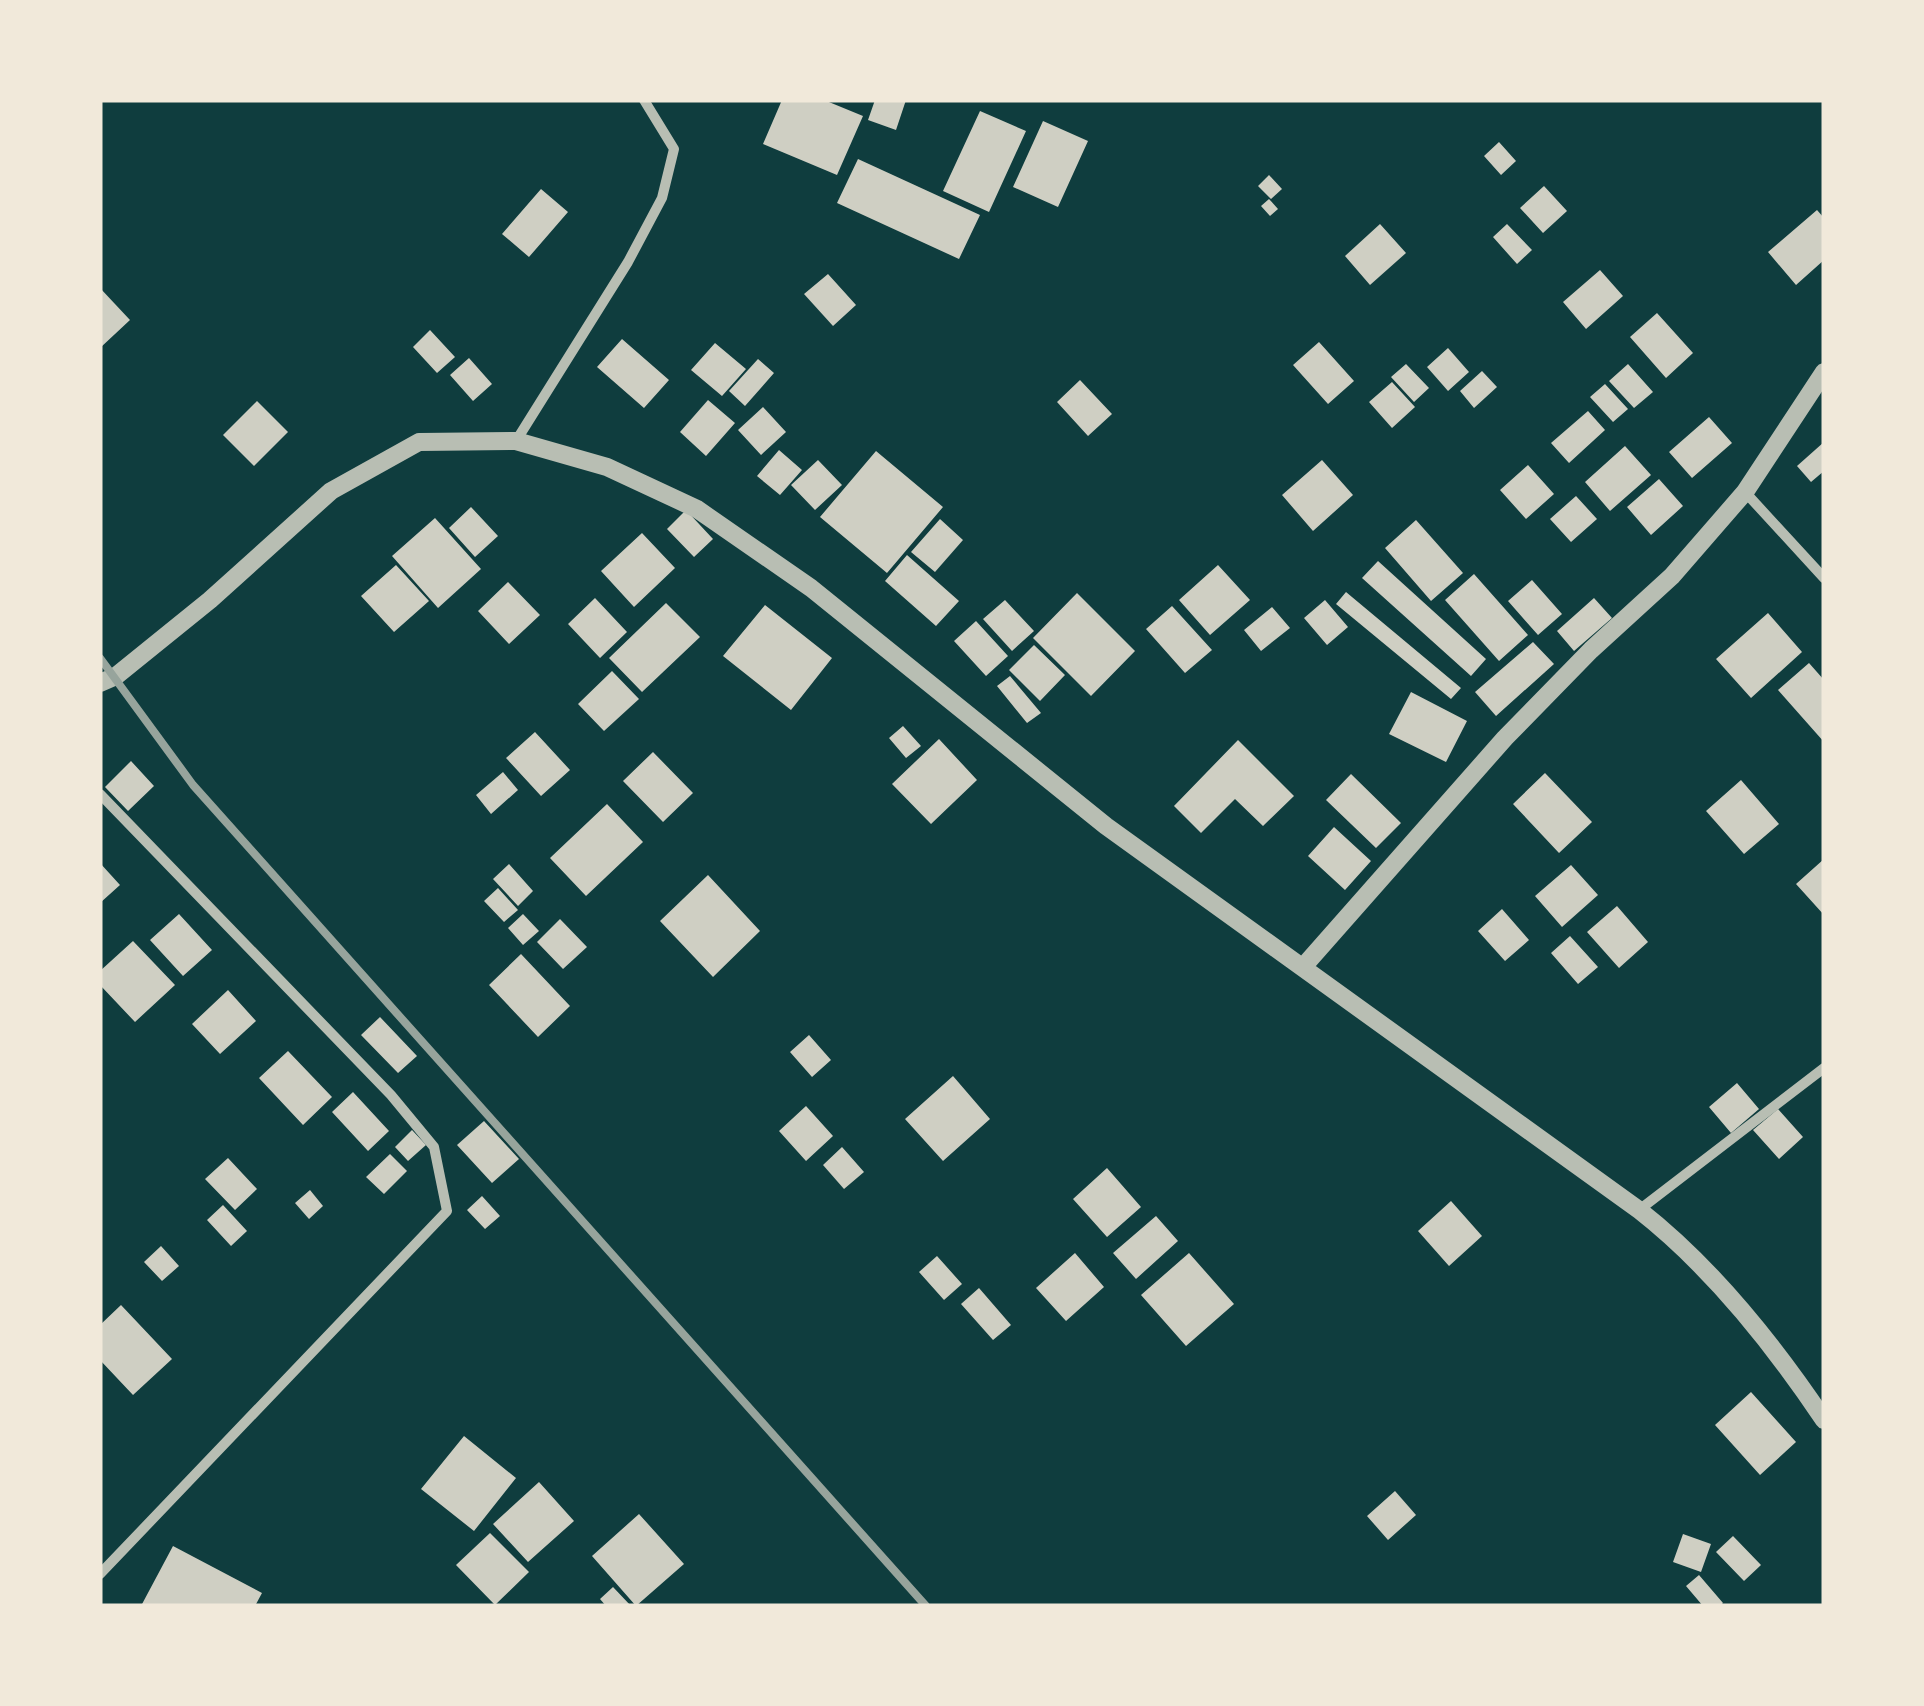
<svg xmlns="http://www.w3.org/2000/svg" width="1924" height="1706" font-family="'Roboto Condensed',sans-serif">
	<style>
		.building { fill: #cfcfc3 }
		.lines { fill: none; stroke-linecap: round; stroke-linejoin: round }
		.minor { stroke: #b8beb3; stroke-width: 10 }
		.tertiary { stroke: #b8beb3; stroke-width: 18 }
		.rail { stroke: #97a49c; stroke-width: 8 }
	</style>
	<rect width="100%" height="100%" fill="#0f3d3e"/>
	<!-- building -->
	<path class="building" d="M 782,100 L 824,100 L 863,116 L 837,175 L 763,144 Z
		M 875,100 L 906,100 L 896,130 L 868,120 Z
		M 980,111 L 1026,131 L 989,212 L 943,191 Z
		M 1043,121 L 1088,141 L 1058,207 L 1013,187 Z
		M 1499,142 L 1516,161 L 1501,175 L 1484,156 Z
		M 858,159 L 980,215 L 959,259 L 837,203 Z
		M 1269,175 L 1282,189 L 1271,199 L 1258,186 Z
		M 1544,186 L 1567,211 L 1543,233 L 1520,208 Z
		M 541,189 L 568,212 L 529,257 L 502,234 Z
		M 1269,199 L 1278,209 L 1270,216 L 1261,206 Z
		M 1817,210 L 1824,218 L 1824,260 L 1796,285 L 1768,252 Z
		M 1380,224 L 1406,253 L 1370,285 L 1345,256 Z
		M 1507,224 L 1532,250 L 1517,264 L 1493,237 Z
		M 1600,270 L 1623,296 L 1586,329 L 1563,302 Z
		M 828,274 L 856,305 L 833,326 L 804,294 Z
		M 100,288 L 130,320 L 100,348 Z
		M 1657,313 L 1693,353 L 1666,378 L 1630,337 Z
		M 430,330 L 455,357 L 437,373 L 413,347 Z
		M 622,339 L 669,380 L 644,408 L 597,367 Z
		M 1319,342 L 1354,381 L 1328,404 L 1293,365 Z
		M 715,343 L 746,369 L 722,396 L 691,370 Z
		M 1448,348 L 1469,372 L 1448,391 L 1427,367 Z
		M 469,358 L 492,384 L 473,401 L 450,375 Z
		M 758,359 L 774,373 L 745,406 L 729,391 Z
		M 1406,364 L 1429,388 L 1414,402 L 1391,377 Z
		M 1628,364 L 1653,392 L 1634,408 L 1609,381 Z
		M 1482,371 L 1497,387 L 1474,408 L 1460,391 Z
		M 1080,380 L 1112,414 L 1088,436 L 1057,402 Z
		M 1392,382 L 1415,407 L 1392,428 L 1369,402 Z
		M 1605,384 L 1628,409 L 1613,422 L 1590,397 Z
		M 708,400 L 735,423 L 706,456 L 680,432 Z
		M 257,401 L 288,432 L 254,466 L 223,435 Z
		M 763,407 L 786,432 L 761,455 L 738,430 Z
		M 1588,411 L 1605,430 L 1569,463 L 1551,443 Z
		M 1709,417 L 1732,443 L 1692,478 L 1669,452 Z
		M 1824,442 L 1824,471 L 1811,482 L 1797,466 Z
		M 1625,446 L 1651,475 L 1610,511 L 1585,482 Z
		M 779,450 L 802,470 L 780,495 L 757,476 Z
		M 876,451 L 943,507 L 887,573 L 820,517 Z
		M 818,460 L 842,485 L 815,510 L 791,485 Z
		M 1322,460 L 1353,495 L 1313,531 L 1282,495 Z
		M 1528,465 L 1554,494 L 1526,519 L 1500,490 Z
		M 1659,479 L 1683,506 L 1651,535 L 1627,507 Z
		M 1576,496 L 1597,519 L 1571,542 L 1550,519 Z
		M 471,507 L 498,536 L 475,557 L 449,528 Z
		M 686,510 L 713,539 L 694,557 L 667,529 Z
		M 435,518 L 481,569 L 438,608 L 392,556 Z
		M 940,519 L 963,540 L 935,572 L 911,552 Z
		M 1416,520 L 1463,573 L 1431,601 L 1385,548 Z
		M 642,533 L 675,568 L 634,607 L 601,571 Z
		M 907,555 L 959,601 L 936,626 L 885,581 Z
		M 1378,561 L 1486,659 L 1471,676 L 1362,578 Z
		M 396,565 L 429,601 L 394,632 L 361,596 Z
		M 1218,565 L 1250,600 L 1210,635 L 1179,600 Z
		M 1474,574 L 1528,635 L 1499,661 L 1445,600 Z
		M 1532,580 L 1562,614 L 1538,635 L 1508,601 Z
		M 508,582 L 540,615 L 509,644 L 478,611 Z
		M 1346,592 L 1461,688 L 1451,699 L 1336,604 Z
		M 1077,593 L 1135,651 L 1091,696 L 1033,638 Z
		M 595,598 L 627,632 L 600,658 L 568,624 Z
		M 1594,598 L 1612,618 L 1574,651 L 1557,631 Z
		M 1005,600 L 1034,631 L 1012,651 L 983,619 Z
		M 1325,600 L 1348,627 L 1327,645 L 1304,618 Z
		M 666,603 L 700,637 L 642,692 L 609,658 Z
		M 765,605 L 832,658 L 791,710 L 723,656 Z
		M 1172,606 L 1212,650 L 1185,673 L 1146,629 Z
		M 1272,607 L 1290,628 L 1261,651 L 1244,630 Z
		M 1768,613 L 1802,652 L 1751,698 L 1716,659 Z
		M 976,621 L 1008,656 L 986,676 L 954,641 Z
		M 1533,642 L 1554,664 L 1496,716 L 1475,692 Z
		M 1034,645 L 1065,675 L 1040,701 L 1009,670 Z
		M 1809,663 L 1824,680 L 1824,742 L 1778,690 Z
		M 612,671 L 639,699 L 604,731 L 578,704 Z
		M 1010,676 L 1041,713 L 1027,723 L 997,686 Z
		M 1411,692 L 1467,721 L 1446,762 L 1389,734 Z
		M 903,726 L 921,746 L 906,758 L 889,738 Z
		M 535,732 L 570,770 L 541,796 L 506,758 Z
		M 939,739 L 977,780 L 931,824 L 892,784 Z
		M 1238,740 L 1294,796 L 1263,826 L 1235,799 L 1201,833 L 1174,806 Z
		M 653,752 L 693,793 L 663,822 L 623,781 Z
		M 131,761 L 154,786 L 128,811 L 105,787 Z
		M 503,772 L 518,790 L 491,814 L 476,795 Z
		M 1545,773 L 1592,822 L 1559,853 L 1513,804 Z
		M 1351,774 L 1401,823 L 1376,848 L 1326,800 Z
		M 1741,780 L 1779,824 L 1744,854 L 1706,811 Z
		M 607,804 L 643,842 L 586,896 L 550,858 Z
		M 1334,827 L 1371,861 L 1345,890 L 1308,856 Z
		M 1824,859 L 1824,915 L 1796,884 Z
		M 100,863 L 120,885 L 100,903 Z
		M 509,864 L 533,891 L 518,906 L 493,879 Z
		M 1571,865 L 1598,895 L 1562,927 L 1535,896 Z
		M 708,875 L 760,931 L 713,977 L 660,921 Z
		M 498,888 L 518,910 L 504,922 L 484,901 Z
		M 1617,906 L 1648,942 L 1619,968 L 1587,932 Z
		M 1502,909 L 1529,940 L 1505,961 L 1478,931 Z
		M 179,914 L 212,950 L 183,976 L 150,940 Z
		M 523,914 L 539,931 L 523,945 L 508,928 Z
		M 560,919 L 587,947 L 563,969 L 537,942 Z
		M 1570,936 L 1598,967 L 1578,984 L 1551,953 Z
		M 133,941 L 175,985 L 135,1022 L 100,985 L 100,971 Z
		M 521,954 L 570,1006 L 538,1037 L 489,985 Z
		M 228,990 L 256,1021 L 220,1054 L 192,1024 Z
		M 380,1017 L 417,1056 L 398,1073 L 361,1035 Z
		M 809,1035 L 831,1060 L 812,1077 L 790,1052 Z
		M 288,1051 L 332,1097 L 303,1125 L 259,1078 Z
		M 953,1076 L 990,1119 L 943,1161 L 905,1119 Z
		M 1737,1083 L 1759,1109 L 1731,1133 L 1709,1107 Z
		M 353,1092 L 389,1131 L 368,1151 L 332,1112 Z
		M 806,1106 L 833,1136 L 806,1161 L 779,1131 Z
		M 1778,1109 L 1803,1137 L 1779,1159 L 1753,1130 Z
		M 484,1121 L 519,1159 L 492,1183 L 457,1145 Z
		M 412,1130 L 426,1145 L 408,1161 L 395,1147 Z
		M 842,1147 L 864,1172 L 844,1189 L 823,1165 Z
		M 390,1154 L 407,1171 L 384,1194 L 366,1177 Z
		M 228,1158 L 257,1189 L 235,1210 L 205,1179 Z
		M 1107,1168 L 1141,1207 L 1107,1237 L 1073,1199 Z
		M 310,1190 L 323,1206 L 309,1219 L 295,1203 Z
		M 482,1196 L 500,1216 L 485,1229 L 467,1210 Z
		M 1451,1201 L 1482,1236 L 1449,1266 L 1418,1231 Z
		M 223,1205 L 247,1231 L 231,1246 L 207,1220 Z
		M 1156,1216 L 1178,1241 L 1136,1279 L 1113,1253 Z
		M 161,1246 L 179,1266 L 162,1281 L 144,1262 Z
		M 1075,1253 L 1104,1287 L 1066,1321 L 1036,1288 Z
		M 1189,1253 L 1234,1304 L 1186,1346 L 1141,1295 Z
		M 937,1256 L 962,1284 L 944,1300 L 919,1272 Z
		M 979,1288 L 1011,1325 L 993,1340 L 961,1304 Z
		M 121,1305 L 172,1359 L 133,1395 L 100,1360 L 100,1325 Z
		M 1751,1392 L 1796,1442 L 1760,1475 L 1715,1425 Z
		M 464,1436 L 516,1478 L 474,1531 L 421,1489 Z
		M 539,1482 L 574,1521 L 528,1562 L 493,1524 Z
		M 1395,1491 L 1416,1515 L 1388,1540 L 1367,1516 Z
		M 639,1514 L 684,1564 L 636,1606 L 592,1556 Z
		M 490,1533 L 529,1572 L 495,1605 L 456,1565 Z
		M 1683,1534 L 1711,1544 L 1701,1572 L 1673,1562 Z
		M 1733,1536 L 1761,1565 L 1744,1581 L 1716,1552 Z
		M 173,1546 L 262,1593 L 255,1606 L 141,1606 Z
		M 1699,1575 L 1723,1603 L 1720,1606 L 1703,1606 L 1686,1586 Z
		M 613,1587 L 631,1606 L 606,1606 L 600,1599 Z"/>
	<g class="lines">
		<!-- minor -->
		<path class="minor" d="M 516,441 L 628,262 L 662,198 L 674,149 L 644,100
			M 1745,492 L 1824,578
			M 100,794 L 391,1095 L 434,1147 L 447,1211 L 100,1574
			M 1639,1210 L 1824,1068"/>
		<!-- tertiary -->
		<path class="tertiary" d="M 100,683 L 116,676 L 210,600 L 331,491 L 419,442 L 516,441 L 607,467 L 697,509 L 811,588 L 1106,826 L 1639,1210 C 1712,1267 1773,1344 1824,1420
			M 1303,967 L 1505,738 L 1591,650 L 1672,576 L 1745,492 L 1824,372"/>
		<!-- rail -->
		<path class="rail" d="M 100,658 L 193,785 L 926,1606"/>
	</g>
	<!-- border -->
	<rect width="1924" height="1706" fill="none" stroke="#f1e9da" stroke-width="205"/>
</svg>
